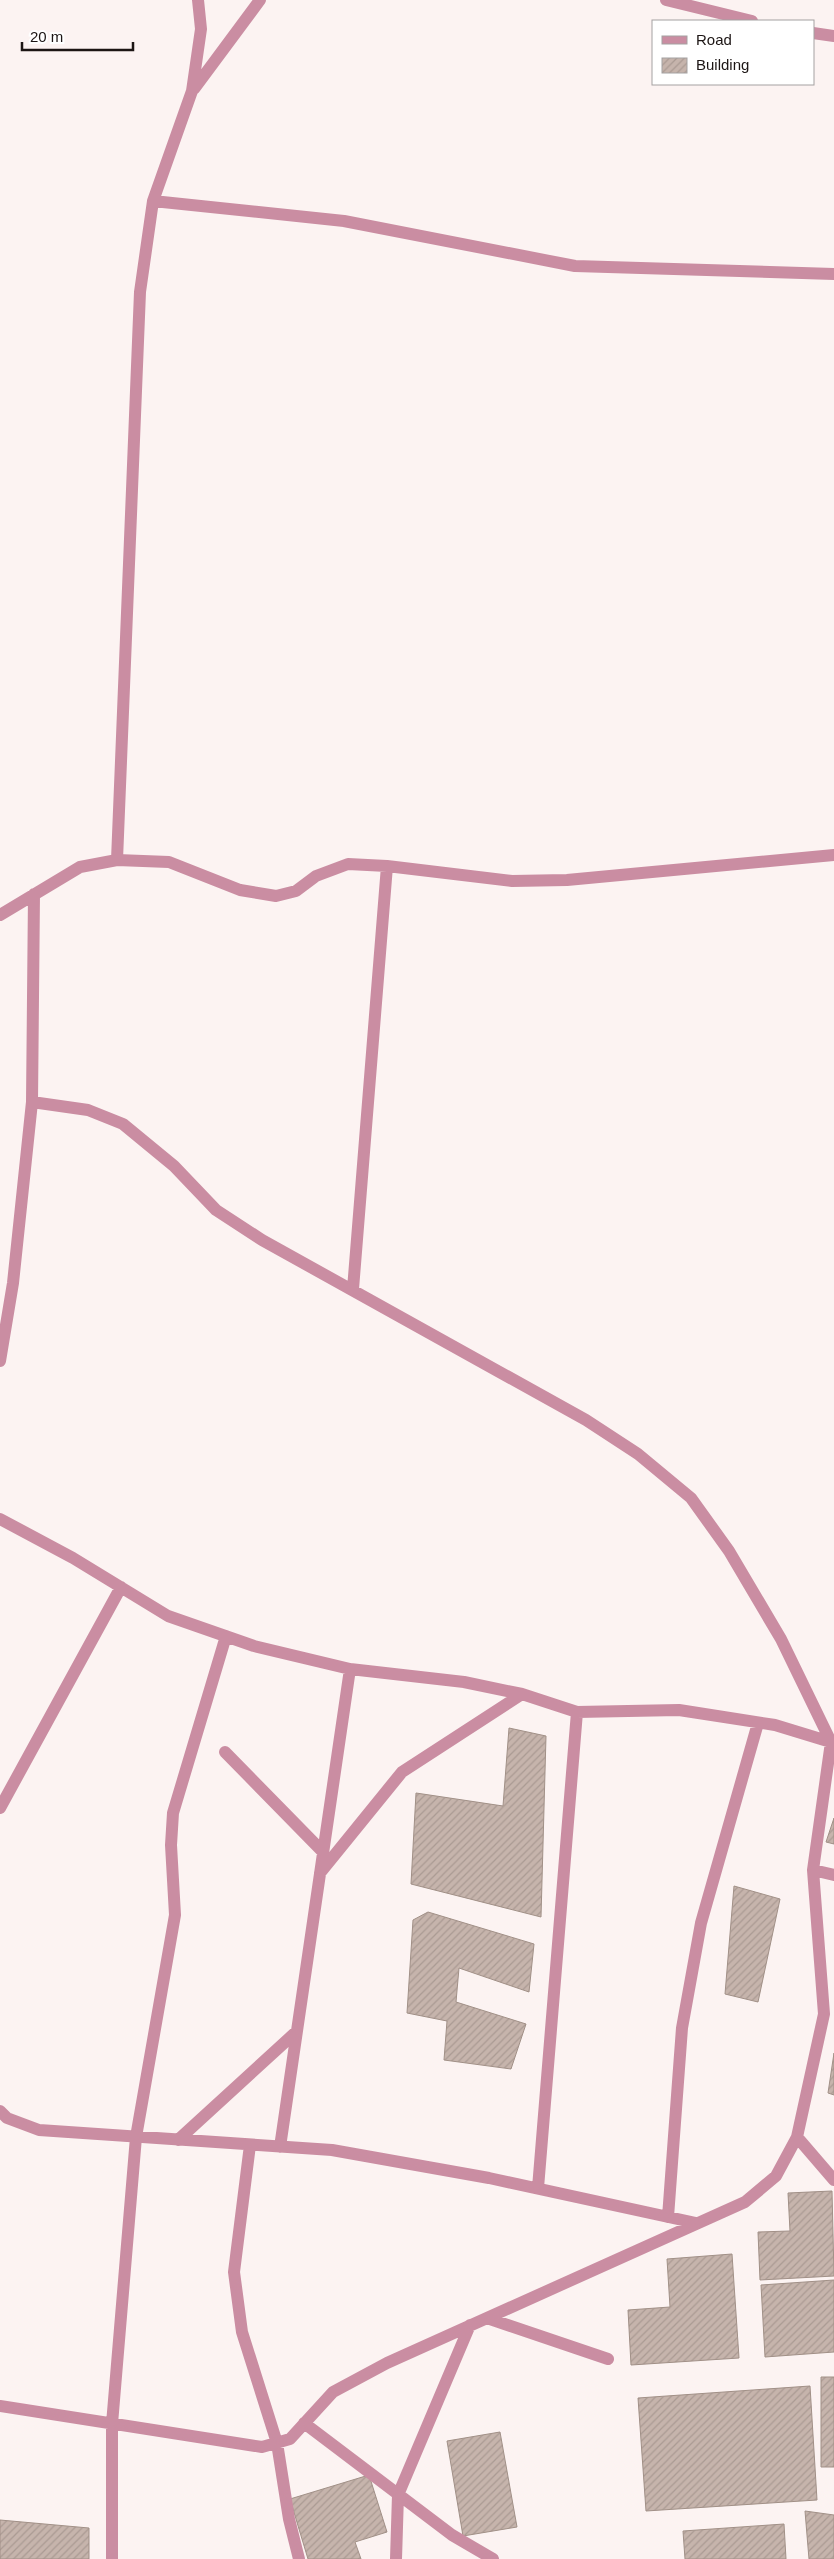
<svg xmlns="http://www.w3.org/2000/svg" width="834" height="2559" font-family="Helvetica,sans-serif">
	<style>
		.building { fill: url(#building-hatch); stroke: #a19087 }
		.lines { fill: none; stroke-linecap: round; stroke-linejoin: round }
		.minor { stroke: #ca8da2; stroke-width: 12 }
	</style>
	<defs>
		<pattern id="building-hatch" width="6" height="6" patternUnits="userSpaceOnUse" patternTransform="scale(1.25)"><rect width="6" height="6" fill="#c6b4ac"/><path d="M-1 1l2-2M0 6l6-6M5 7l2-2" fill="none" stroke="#aa9a93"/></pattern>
	</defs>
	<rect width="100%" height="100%" fill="#fcf3f2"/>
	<!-- building -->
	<path class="building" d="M 509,1728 L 546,1736 L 541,1917 L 411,1884 L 416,1793 L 503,1806 Z
		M 834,1818 L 834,1844 L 826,1842 Z
		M 734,1886 L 780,1899 L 758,2002 L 725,1994 Z
		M 428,1912 L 534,1944 L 529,1992 L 459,1968 L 456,2002 L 526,2024 L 511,2069 L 444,2060 L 447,2021 L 407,2013 L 413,1920 Z
		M 834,2053 L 834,2095 L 828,2093 Z
		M 832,2191 L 834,2276 L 760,2280 L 758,2232 L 790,2231 L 788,2193 Z
		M 732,2254 L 739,2358 L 631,2365 L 628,2310 L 670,2307 L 667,2259 Z
		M 834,2280 L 834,2352 L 765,2357 L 761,2285 Z
		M 821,2377 L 834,2377 L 834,2467 L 821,2467 Z
		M 810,2386 L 817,2500 L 646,2511 L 638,2398 Z
		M 500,2432 L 517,2527 L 463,2536 L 447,2441 Z
		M 369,2475 L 387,2532 L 355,2542 L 361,2559 L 308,2559 L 290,2499 Z
		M 805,2511 L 834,2515 L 834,2559 L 809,2559 Z
		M 0,2520 L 89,2528 L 89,2559 L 0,2559 Z
		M 784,2524 L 786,2559 L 685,2559 L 683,2531 Z"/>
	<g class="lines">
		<!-- minor -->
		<path class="minor" d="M 666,0 L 752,21
			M 813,33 L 834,36
			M 194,89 L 260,0
			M 153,201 L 344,221 L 575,266 L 834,274
			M 117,860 L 140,292 L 153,201 L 192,91 L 201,29 L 198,0
			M 0,915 L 80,867 L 117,860 L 169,862 L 240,890 L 276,896 L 296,891 L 316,876 L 348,864 L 387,866 L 512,881 L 567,880 L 834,855
			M 353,1289 L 387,866
			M 0,1361 L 13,1283 L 32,1102 L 34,894
			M 0,1519 L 73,1558 L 168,1616 L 254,1646 L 350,1669 L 464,1682 L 522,1694 L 577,1712 L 679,1710 L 775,1725 L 834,1743
			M 225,1752 L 323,1852
			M 0,1808 L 121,1587
			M 813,1870 L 834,1875
			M 320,1873 L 402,1772 L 522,1694
			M 0,2111 L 7,2118 L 39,2130 L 332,2150 L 489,2178 L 696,2223
			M 797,2137 L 834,2180
			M 178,2140 L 296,2032
			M 250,2145 L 234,2272 L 242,2332 L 277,2443 L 289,2519 L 299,2559
			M 280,2147 L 350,1669
			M 538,2188 L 577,1712
			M 668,2217 L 682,2028 L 701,1923 L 758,1723
			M 487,2318 L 608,2359
			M 0,2406 L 262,2447 L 290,2439 L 333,2392 L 387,2363 L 745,2202 L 776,2176 L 797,2137 L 824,2014 L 813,1870 L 831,1742 L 781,1639 L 729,1551 L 691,1498 L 638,1454 L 586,1420 L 262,1240 L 216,1210 L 174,1166 L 123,1124 L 88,1110 L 32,1102
			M 304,2423 L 452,2535 L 493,2559
			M 112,2559 L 112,2424 L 136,2137 L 175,1915 L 171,1845 L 173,1813 L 226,1636
			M 396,2559 L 398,2495 L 470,2325"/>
	</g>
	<!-- legend -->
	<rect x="652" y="20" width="162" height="65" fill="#ffffff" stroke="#a4a1a1"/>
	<rect x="662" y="36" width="25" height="8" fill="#ca8da2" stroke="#a4a1a1"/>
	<text x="696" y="45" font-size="15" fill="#1c1514">Road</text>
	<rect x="662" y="58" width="25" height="15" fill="url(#building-hatch)" stroke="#a4a1a1"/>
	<text x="696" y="70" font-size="15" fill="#1c1514">Building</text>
	<!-- scale -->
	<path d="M22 42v8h111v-8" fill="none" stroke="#1c1514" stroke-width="2.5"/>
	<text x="30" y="42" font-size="15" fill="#1c1514" stroke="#ffffff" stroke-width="4" paint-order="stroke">20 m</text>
</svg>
